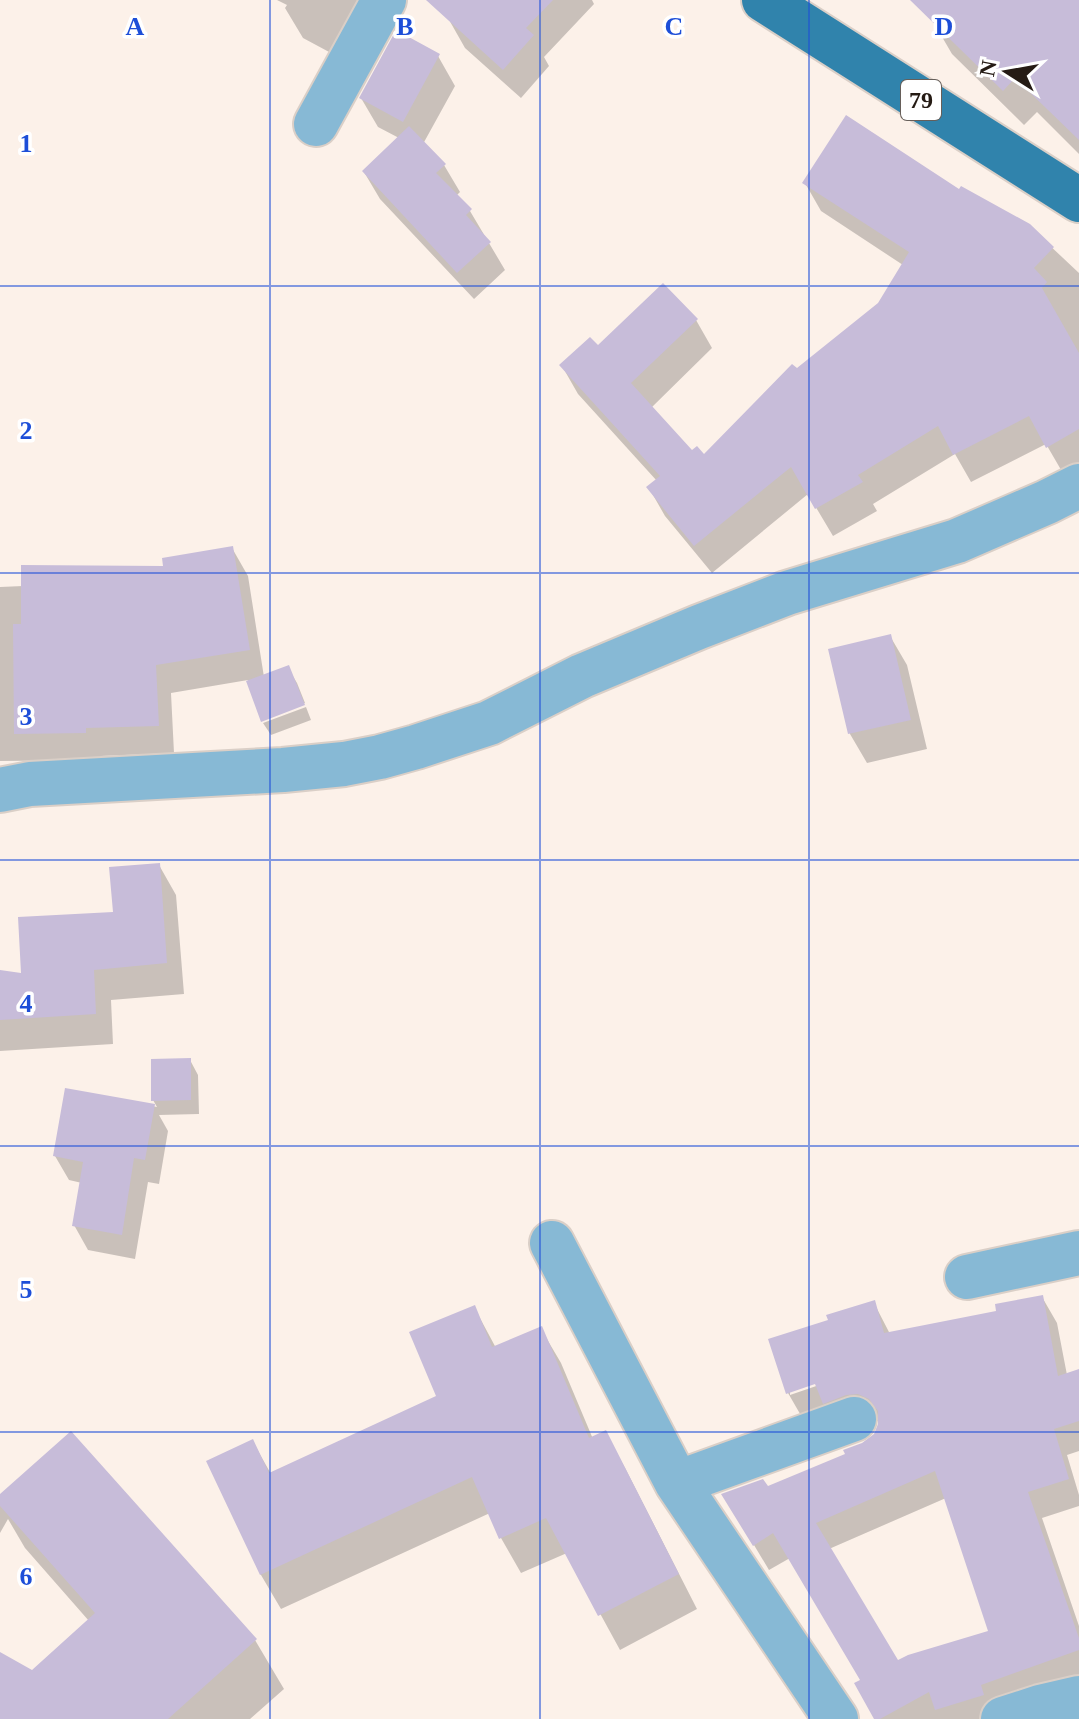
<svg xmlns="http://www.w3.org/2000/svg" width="1079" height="1719" font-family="'Times New Roman',serif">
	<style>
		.shadow { fill: #0003; fill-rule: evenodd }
		.building { fill: #c7bcd9; fill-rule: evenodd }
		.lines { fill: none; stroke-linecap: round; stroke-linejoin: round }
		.minor-casing { stroke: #dacfc7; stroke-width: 48 }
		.major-casing { stroke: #dacfc7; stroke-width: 48 }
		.minor { stroke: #87b9d5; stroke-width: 44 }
		.major { stroke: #3083ac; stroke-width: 44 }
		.grid { fill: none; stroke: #1d4ed8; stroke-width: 2; stroke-opacity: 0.55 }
		.labels { text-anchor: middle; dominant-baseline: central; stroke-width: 7; stroke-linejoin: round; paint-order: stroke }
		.shield { fill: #fff; stroke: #665f5a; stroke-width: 2 }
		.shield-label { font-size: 24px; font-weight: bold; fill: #251b14 }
		.grid-label { font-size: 26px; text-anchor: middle; font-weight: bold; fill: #1d4ed8; stroke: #fff; stroke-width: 7; stroke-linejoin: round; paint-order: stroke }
	</style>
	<rect width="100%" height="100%" fill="#fcf1e9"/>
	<!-- shadow -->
	<path class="shadow" d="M 277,0 L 376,0 L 344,60 L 303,38 L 285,8 L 287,5 Z
		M 464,0 L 592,0 L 594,4 L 544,57 L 549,66 L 521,98 L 465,48 L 448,18 Z
		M 950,0 L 1079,0 L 1079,154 L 1037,112 L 1024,125 L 952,54 L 931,18 Z
		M 438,56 L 455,86 L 423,144 L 444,165 L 460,192 L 456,196 L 470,211 L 505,270 L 474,299 L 380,199 L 364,172 L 399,138 L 378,127 L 361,98 Z
		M 805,183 L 960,192 L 1029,226 L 1079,273 L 1079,466 L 1064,475 L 1046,444 L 971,482 L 955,454 L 873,504 L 877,511 L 833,536 L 808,494 L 712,573 L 665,516 L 649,488 L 657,481 L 578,394 L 562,366 L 597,348 L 696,320 L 712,348 L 651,408 L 692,453 L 704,457 L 796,371 L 880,305 L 903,265 L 821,211 Z
		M 232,548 L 248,576 L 264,677 L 288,668 L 297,683 L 305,703 L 262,719 L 248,680 L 171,693 L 174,753 L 101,756 L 101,760 L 0,761 L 0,587 L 23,586 L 165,568 Z
		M 890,636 L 907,665 L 927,749 L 867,763 L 850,734 L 831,651 Z
		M 306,707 L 311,720 L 271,735 L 263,723 Z
		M 159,865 L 176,895 L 184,994 L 111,1000 L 113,1044 L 0,1051 L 0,972 L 23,976 L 115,913 Z
		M 190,1060 L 198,1075 L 199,1114 L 159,1115 L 168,1131 L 159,1184 L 148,1182 L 135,1259 L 88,1250 L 74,1225 L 82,1183 L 69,1180 L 55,1156 L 66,1090 L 157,1107 L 153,1100 Z
		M 1042,1297 L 1057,1323 L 1067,1375 L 1079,1371 L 1079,1451 L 1067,1455 L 1079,1495 L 1079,1506 L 1042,1518 L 1079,1626 L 1079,1681 L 997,1719 L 876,1719 L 863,1681 L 790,1558 L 769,1570 L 739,1520 L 767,1489 L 848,1455 L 874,1437 L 880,1422 L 875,1420 L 803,1419 L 788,1393 L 830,1321 L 874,1303 L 890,1334 L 998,1313 ZM 824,1379 L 825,1383 L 790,1395 L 790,1390 ZM 946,1498 L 991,1633 L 897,1663 L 829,1549 Z
		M 474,1307 L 496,1348 L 541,1329 L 561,1363 L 593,1439 L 605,1433 L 625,1468 L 697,1609 L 620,1650 L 567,1553 L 521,1573 L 501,1538 L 490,1513 L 281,1609 L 261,1575 L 209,1462 L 253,1442 L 271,1474 L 438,1397 Z
		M 0,1495 L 255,1640 L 284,1689 L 250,1719 L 0,1719 L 0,1655 L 32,1673 L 89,1621 L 25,1548 L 8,1519 L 0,1533 Z"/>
	<!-- building -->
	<path class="building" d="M 426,0 L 553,0 L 526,28 L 534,35 L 503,70 Z
		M 910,0 L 1079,0 L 1079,140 L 1015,78 L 1003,91 Z
		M 396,30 L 440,54 L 403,122 L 359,98 Z
		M 846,115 L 959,189 L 961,186 L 1030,224 L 1054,247 L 1034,268 L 1047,282 L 1042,288 L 1079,353 L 1079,429 L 1046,448 L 1029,416 L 953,455 L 938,426 L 858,475 L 863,482 L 815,509 L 791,467 L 694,546 L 646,487 L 660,476 L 559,365 L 590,337 L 598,345 L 663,283 L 698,319 L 631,383 L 692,450 L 697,446 L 704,454 L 792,364 L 797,368 L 878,303 L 909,252 L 802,183 Z
		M 409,126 L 446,164 L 436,173 L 472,209 L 466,215 L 491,242 L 457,273 L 362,171 Z
		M 233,546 L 250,650 L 156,665 L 159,726 L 86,728 L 86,733 L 14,734 L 13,624 L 21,624 L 21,565 L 163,566 L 162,558 Z
		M 891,634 L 911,720 L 848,734 L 828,649 Z
		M 289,665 L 305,705 L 261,722 L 246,681 Z
		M 160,863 L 167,963 L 94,970 L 96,1014 L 0,1020 L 0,970 L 21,973 L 18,917 L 113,912 L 109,867 Z
		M 191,1058 L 191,1100 L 151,1101 L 151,1059 Z
		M 65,1088 L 155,1104 L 145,1160 L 134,1158 L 122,1235 L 72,1226 L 83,1162 L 53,1156 Z
		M 1043,1295 L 1058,1376 L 1079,1369 L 1079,1421 L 1054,1429 L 1069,1479 L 1028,1492 L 1079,1638 L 1079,1650 L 981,1685 L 984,1695 L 935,1710 L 929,1692 L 880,1719 L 874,1719 L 854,1683 L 860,1680 L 773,1533 L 753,1546 L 721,1494 L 763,1479 L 768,1486 L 845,1454 L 843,1450 L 862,1443 L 874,1434 L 878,1424 L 878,1411 L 869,1399 L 858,1394 L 846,1395 L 823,1404 L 815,1384 L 786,1394 L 768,1339 L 828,1320 L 826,1315 L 875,1300 L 884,1333 L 996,1311 L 995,1304 ZM 935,1471 L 988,1631 L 908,1655 L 898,1660 L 816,1523 Z
		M 475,1305 L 492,1347 L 542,1326 L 589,1438 L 606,1430 L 679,1574 L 598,1616 L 546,1518 L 499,1539 L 472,1477 L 260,1575 L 206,1461 L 253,1439 L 269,1473 L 436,1396 L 409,1332 Z
		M 71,1431 L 257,1639 L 168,1719 L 0,1719 L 0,1652 L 32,1670 L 95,1613 L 0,1506 L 0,1494 Z"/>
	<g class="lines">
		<!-- minor casing -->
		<g class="minor-casing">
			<path id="minor" d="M 316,124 L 384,0
				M 0,790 L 30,784 L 283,770 L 344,764 L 380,757 L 416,747 L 489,723 L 582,676 L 699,627 L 787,593 L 957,541 L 1047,502 L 1079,486
				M 552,1243 L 677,1483 L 836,1719
				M 967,1277 L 1079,1253
				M 677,1483 L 854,1419
				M 1003,1719 L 1040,1707 L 1079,1698"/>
		</g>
		<!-- major casing -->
		<g class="major-casing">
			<path id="major" d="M 764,0 L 1079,200"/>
		</g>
		<!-- minor -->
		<use href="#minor" class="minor"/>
		<!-- major -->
		<use href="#major" class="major"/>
	</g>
	<!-- grid -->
	<path class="grid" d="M 270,0 L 270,1719M 540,0 L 540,1719M 809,0 L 809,1719M 0,286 L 1079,286M 0,573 L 1079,573M 0,860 L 1079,860M 0,1146 L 1079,1146M 0,1432 L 1079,1432"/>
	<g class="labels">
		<!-- shield labels -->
		<rect class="shield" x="901" y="80" width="40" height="40" rx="6"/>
		<g class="shield-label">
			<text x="921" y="100">79</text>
		</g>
	</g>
	<g class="grid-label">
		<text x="135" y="35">A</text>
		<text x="405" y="35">B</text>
		<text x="674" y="35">C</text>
		<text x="944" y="35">D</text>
		<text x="26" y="152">1</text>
		<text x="26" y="439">2</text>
		<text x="26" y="725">3</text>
		<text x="26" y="1012">4</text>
		<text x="26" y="1298">5</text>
		<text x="26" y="1585">6</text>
	</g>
	<!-- north arrow -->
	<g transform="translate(1007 72) rotate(281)" stroke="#ffffff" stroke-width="6" paint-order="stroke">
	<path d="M0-6L14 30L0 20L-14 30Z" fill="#251b14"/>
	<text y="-12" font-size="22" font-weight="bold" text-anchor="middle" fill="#251b14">N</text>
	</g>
</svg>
